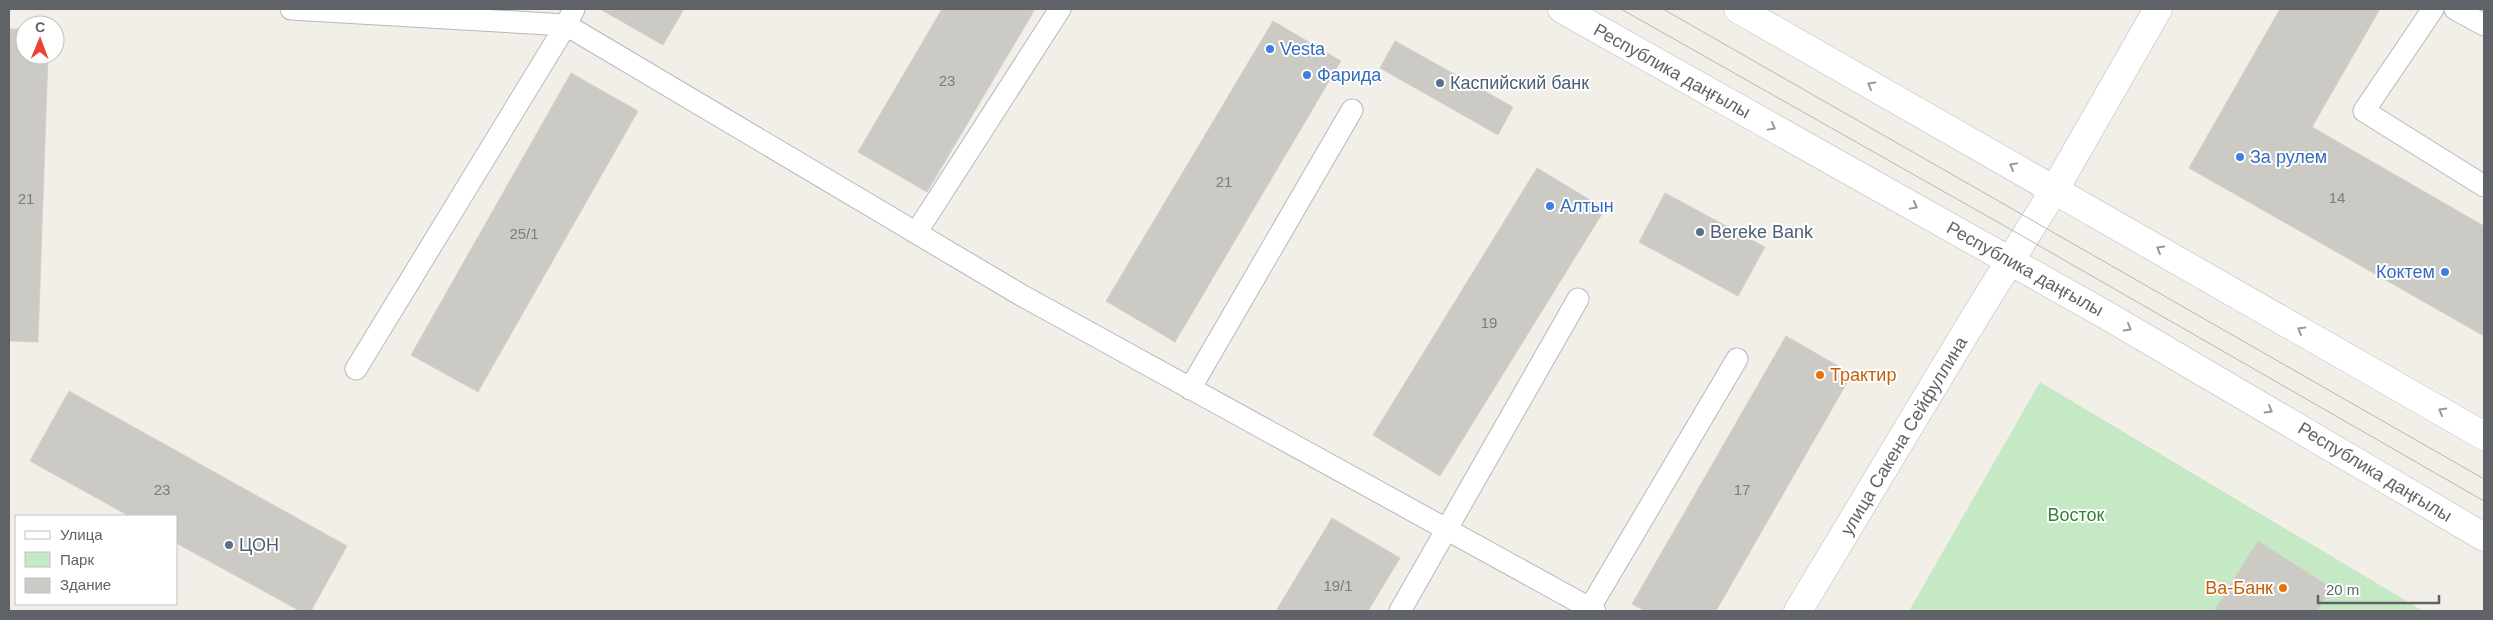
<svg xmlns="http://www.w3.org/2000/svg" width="2493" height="620" font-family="Arial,sans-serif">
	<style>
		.green { fill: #c5e8c5 }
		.building { fill: #cccac5; stroke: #d6d1c6 }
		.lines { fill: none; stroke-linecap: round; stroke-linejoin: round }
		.service-casing { stroke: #b5b8bc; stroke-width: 23 }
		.tertiary-casing { stroke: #b5b8bc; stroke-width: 29 }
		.secondary-casing { stroke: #b6babf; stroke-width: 29 }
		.service { stroke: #fff; stroke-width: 21 }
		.tertiary { stroke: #fff; stroke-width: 28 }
		.secondary { stroke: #fff; stroke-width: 28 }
		.tram { stroke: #b6b7b8; stroke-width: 1 }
		.oneway { stroke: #979a9d }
		.shop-dot { fill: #3f7fe0; stroke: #fff; stroke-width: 2 }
		.service-dot { fill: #5c6f8a; stroke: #fff; stroke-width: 2 }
		.food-dot { fill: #e8710a; stroke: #fff; stroke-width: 2 }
		.labels { text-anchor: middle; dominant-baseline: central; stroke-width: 4; stroke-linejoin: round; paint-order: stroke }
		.number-label { font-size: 15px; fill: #7a7d7f }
		.shop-label { font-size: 18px; fill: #366cbe; stroke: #fff; text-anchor: start }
		.street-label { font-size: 18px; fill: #5f6368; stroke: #fff }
		.service-label { font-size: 18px; fill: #4e5e75; stroke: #fff; text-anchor: start }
		.food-label { font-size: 18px; fill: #c56008; stroke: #fff; text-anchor: start }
		.park-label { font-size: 18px; fill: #348238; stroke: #fff }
	</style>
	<rect width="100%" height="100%" fill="#f1efe8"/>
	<!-- green -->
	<path class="green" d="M 2040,382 L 2423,611 L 1909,611 Z"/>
	<!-- building -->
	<path class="building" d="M 600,9 L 684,9 L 663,45 Z
		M 942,9 L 1035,9 L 927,192 L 858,152 Z
		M 2280,9 L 2380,9 L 2312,127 L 2484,226 L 2484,336 L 2189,168 Z
		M 1273,21 L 1341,61 L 1175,342 L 1106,301 Z
		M 9,29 L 25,29 L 25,55 L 48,55 L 38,342 L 9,341 Z
		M 1395,41 L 1513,107 L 1498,135 L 1380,68 Z
		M 571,73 L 638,111 L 478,392 L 411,355 Z
		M 1537,168 L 1605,209 L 1440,476 L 1373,435 Z
		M 1665,193 L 1765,247 L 1738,296 L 1639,242 Z
		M 1786,336 L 1852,374 L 1716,611 L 1645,611 L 1632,604 Z
		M 69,391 L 347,546 L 311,611 L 300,611 L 176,543 L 176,516 L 129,516 L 30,461 Z
		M 1332,518 L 1400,558 L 1368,611 L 1276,611 Z
		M 2258,541 L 2332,588 L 2317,611 L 2214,611 Z"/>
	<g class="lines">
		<!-- service casing -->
		<g class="service-casing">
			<path id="service" d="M 291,9 L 566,25 L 574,9
				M 2433,9 L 2364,111 L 2484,186
				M 2455,9 L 2484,25
				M 916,233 L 1060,9
				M 356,369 L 566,25 L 1021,295 L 1595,611
				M 1190,389 L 1352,110
				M 1400,611 L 1578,299
				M 1588,611 L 1737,359"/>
		</g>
		<!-- tertiary casing -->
		<g class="tertiary-casing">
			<path id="tertiary" d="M 1798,611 L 1978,312 L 2055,189 L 2158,9"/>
		</g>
		<!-- secondary casing -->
		<g class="secondary-casing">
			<path id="secondary" d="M 1562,9 L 2106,315 L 2484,537
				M 1738,9 L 2484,436"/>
		</g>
		<!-- service -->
		<use href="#service" class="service"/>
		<!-- tertiary -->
		<use href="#tertiary" class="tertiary"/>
		<!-- secondary -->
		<use href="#secondary" class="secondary"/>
		<!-- tram -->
		<path class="tram" d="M 1621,9 L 2024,237 L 2484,501
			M 1663,9 L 2484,479"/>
	</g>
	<!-- one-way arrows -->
	<defs><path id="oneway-chevron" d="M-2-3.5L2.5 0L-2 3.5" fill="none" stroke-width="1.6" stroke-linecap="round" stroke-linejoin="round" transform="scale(1.25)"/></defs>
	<g class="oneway">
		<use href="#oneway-chevron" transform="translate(1871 85) rotate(-150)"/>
		<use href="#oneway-chevron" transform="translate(1772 127) rotate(29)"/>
		<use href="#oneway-chevron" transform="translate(2013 166) rotate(-151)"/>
		<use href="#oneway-chevron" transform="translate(1914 206) rotate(29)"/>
		<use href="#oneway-chevron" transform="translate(2160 249) rotate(-150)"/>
		<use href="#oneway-chevron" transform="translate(2128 328) rotate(30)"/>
		<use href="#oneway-chevron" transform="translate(2301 330) rotate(-150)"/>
		<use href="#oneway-chevron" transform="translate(2269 410) rotate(30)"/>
		<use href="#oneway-chevron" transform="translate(2442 411) rotate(-150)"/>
	</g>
	<!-- markers -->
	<g class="shop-dot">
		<circle cx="1270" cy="49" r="5"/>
		<circle cx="1307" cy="75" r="5"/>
		<circle cx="2240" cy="157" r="5"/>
		<circle cx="1550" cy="206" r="5"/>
		<circle cx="2445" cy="272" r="5"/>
	</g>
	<g class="service-dot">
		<circle cx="1440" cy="83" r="5"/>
		<circle cx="1700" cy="232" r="5"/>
		<circle cx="229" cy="545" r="5"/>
	</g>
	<g class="food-dot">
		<circle cx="1820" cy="375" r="5"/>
		<circle cx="2283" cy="588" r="5"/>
	</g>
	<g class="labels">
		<!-- number labels -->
		<g class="number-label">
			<text x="947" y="80">23</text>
			<text x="1224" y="181">21</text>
			<text x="2337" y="197">14</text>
			<text x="26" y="198">21</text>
			<text x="524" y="233">25/1</text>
			<text x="1489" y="322">19</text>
			<text x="162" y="489">23</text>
			<text x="1742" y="489">17</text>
			<text x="1338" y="585">19/1</text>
		</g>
		<!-- shop labels -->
		<g class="shop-label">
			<text x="1280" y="49">Vesta</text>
			<text x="1317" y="75">Фарида</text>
			<text x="2250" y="157">За рулем</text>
			<text x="1560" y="206">Алтын</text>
			<text x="2435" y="272" text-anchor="end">Коктем</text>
		</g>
		<!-- street labels -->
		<g class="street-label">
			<text transform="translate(1672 71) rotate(29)">Республика даңғылы</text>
			<text transform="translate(2025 269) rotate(29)">Республика даңғылы</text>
			<text transform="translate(1904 436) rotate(-59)">улица Сакена Сейфуллина</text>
			<text transform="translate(2375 472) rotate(31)">Республика даңғылы</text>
		</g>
		<!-- service labels -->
		<g class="service-label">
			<text x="1450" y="83">Каспийский банк</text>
			<text x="1710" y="232">Bereke Bank</text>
			<text x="239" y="545">ЦОН</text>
		</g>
		<!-- food labels -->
		<g class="food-label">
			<text x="1830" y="375">Трактир</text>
			<text x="2273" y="588" text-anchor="end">Ва-Банк</text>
		</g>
		<!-- park labels -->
		<g class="park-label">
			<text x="2076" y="515">Восток</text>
		</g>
	</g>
	<!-- border -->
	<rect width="2493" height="620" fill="none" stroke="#5f6368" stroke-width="20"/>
	<!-- legend -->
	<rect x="15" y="515" width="162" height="90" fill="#ffffff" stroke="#bfc1c3"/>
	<rect x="25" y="531" width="25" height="8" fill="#ffffff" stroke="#bfc1c3"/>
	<text x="60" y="540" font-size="15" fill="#5f6368">Улица</text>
	<rect x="25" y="552" width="25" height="15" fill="#c5e8c5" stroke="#bfc1c3"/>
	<text x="60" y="565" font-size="15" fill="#5f6368">Парк</text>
	<rect x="25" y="578" width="25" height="15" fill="#cccac5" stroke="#bfc1c3"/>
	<text x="60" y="590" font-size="15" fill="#5f6368">Здание</text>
	<!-- north arrow -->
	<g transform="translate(40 40) rotate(1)"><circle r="24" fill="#ffffff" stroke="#bfc1c3"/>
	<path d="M0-4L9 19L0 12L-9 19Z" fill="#ea4335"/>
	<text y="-8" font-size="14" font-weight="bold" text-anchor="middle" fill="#5f6368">С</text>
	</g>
	<!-- scale -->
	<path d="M2318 595v8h121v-8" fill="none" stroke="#5f6368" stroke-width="2.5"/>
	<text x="2326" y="595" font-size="15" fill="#5f6368" stroke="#ffffff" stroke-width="4" paint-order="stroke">20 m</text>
</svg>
